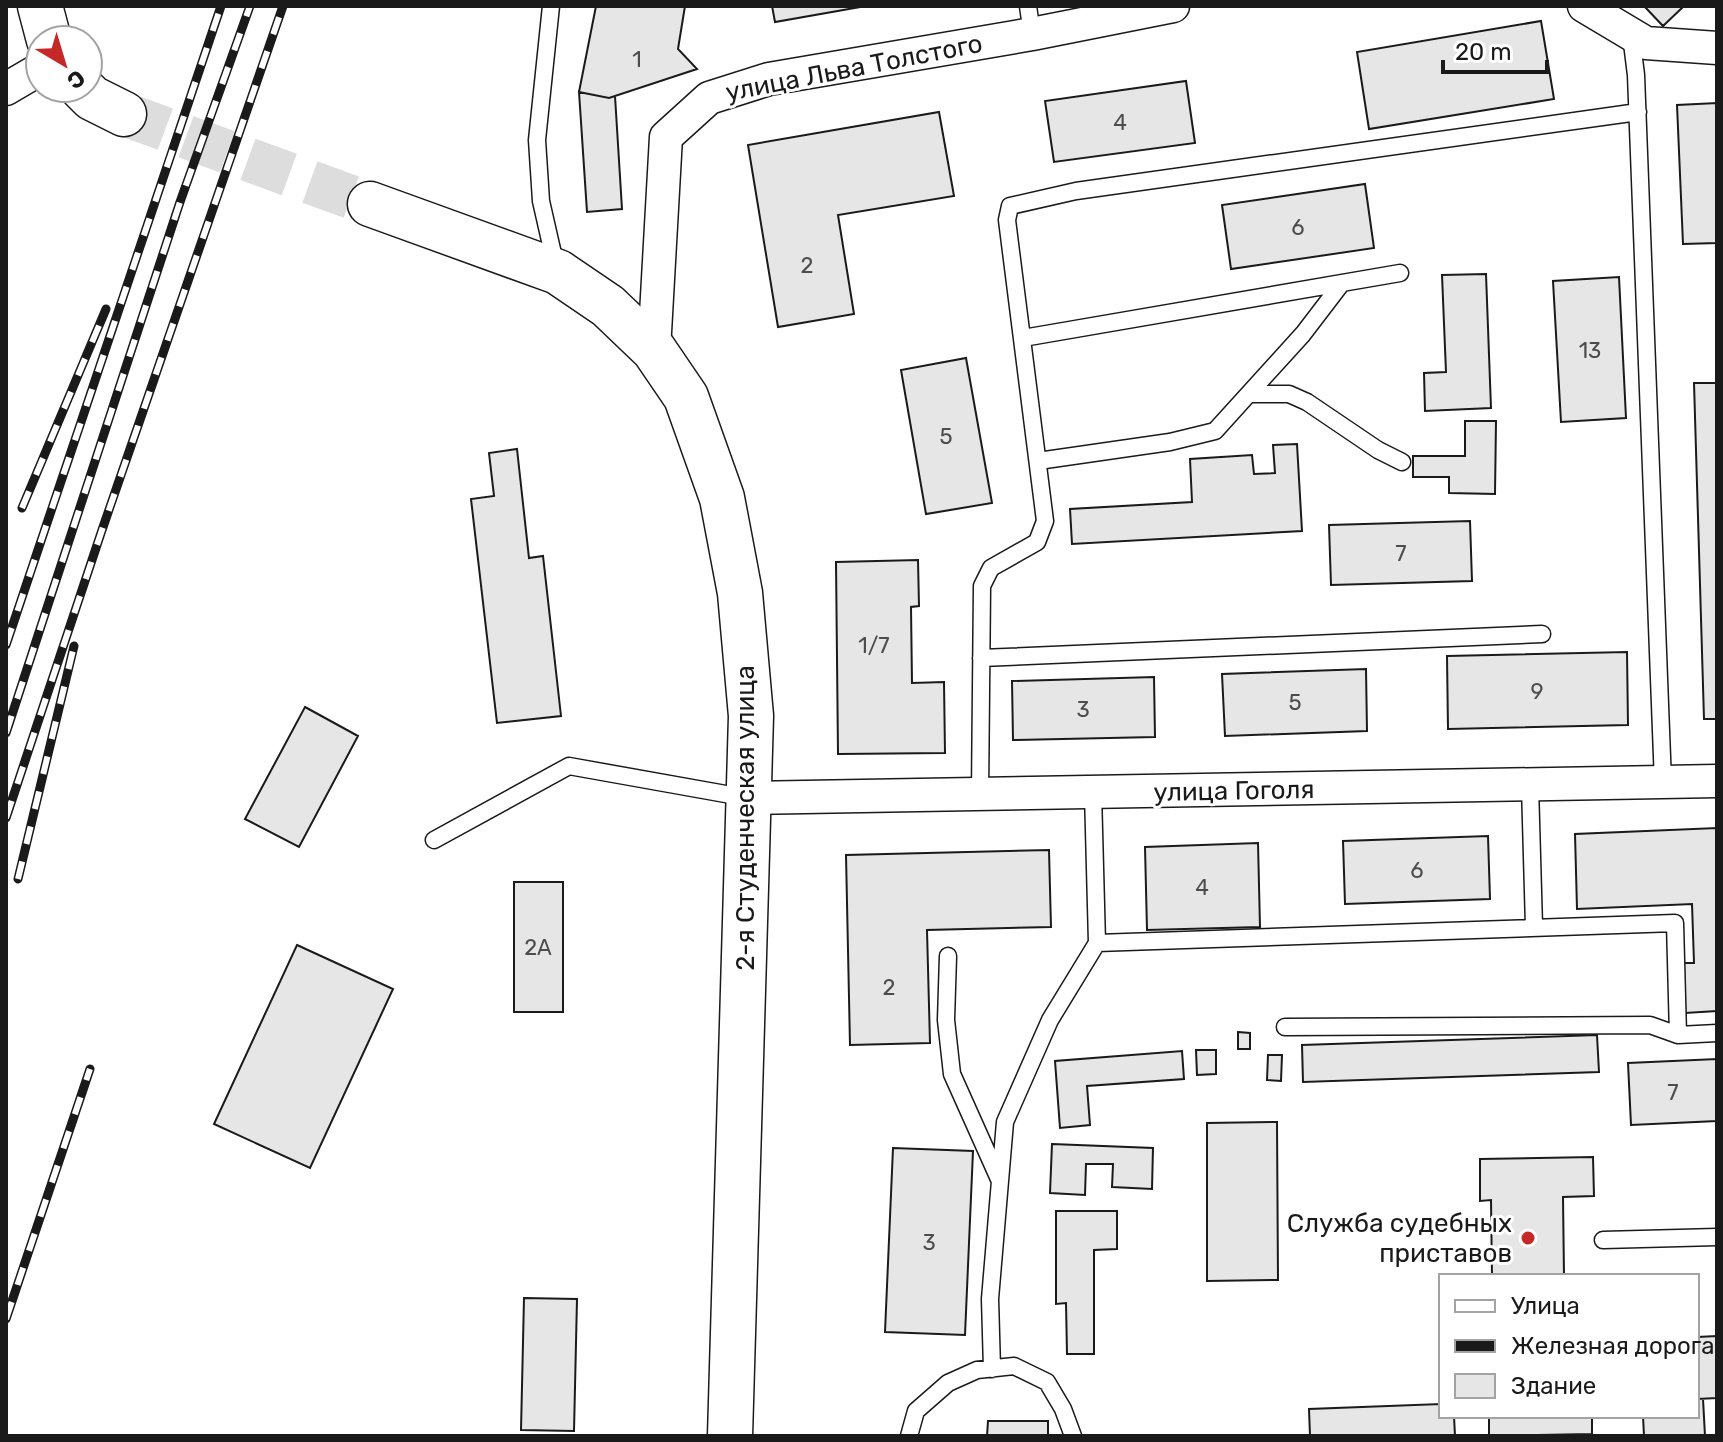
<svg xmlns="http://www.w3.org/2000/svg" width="1723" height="1442" font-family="Rubik,sans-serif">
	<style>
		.building { fill: #e6e6e6; stroke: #1a1a1a; stroke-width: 2 }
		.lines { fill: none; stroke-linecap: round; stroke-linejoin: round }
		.primary-tunnel { stroke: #ddd; stroke-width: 44; stroke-dasharray: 44 22; stroke-linecap: butt }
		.lane-casing { stroke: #1a1a1a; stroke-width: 19 }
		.street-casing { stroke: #1a1a1a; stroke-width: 35 }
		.primary-casing { stroke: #1a1a1a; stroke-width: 47 }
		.lane { stroke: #fff; stroke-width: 16 }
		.street { stroke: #fff; stroke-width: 32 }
		.primary { stroke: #fff; stroke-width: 44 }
		.rail-casing { stroke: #1a1a1a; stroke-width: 9 }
		.rail { stroke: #fff; stroke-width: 6; stroke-dasharray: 18; stroke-linecap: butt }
		.poi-dot { fill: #c62828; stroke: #fff; stroke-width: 3 }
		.labels { text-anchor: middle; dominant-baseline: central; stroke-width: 6; stroke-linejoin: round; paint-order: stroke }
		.number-label { font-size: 22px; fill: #4d4d4d }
		.street-label { font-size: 26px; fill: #1a1a1a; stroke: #fff }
		.poi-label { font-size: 26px; fill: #1a1a1a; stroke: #fff; text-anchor: end }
	</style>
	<rect width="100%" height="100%" fill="#fff"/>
	<!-- building -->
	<path class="building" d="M 596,6 L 685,6 L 678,49 L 697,69 L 609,98 L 579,92 Z
		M 772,6 L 866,6 L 775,22 Z
		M 1644,6 L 1684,6 L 1663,26 Z
		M 1541,21 L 1554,99 L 1369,129 L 1357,52 Z
		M 1186,81 L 1195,143 L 1054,162 L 1045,101 Z
		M 579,92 L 609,98 L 615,96 L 622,209 L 587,212 Z
		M 1717,103 L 1717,243 L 1683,244 L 1677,105 Z
		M 939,112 L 954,196 L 838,215 L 854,314 L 778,327 L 748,145 Z
		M 1365,184 L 1374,248 L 1231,269 L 1222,205 Z
		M 1486,274 L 1491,408 L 1425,411 L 1424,373 L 1446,372 L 1442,275 Z
		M 1619,277 L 1626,418 L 1561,422 L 1553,281 Z
		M 966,358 L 992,503 L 926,514 L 901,370 Z
		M 1694,383 L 1717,383 L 1717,719 L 1704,719 Z
		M 1465,421 L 1496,421 L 1495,494 L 1449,493 L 1449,477 L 1413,477 L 1413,456 L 1465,456 Z
		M 1297,444 L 1302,531 L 1072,544 L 1070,509 L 1192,502 L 1190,459 L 1252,455 L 1254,474 L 1275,473 L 1273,445 Z
		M 517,449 L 529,558 L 543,556 L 561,716 L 497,723 L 471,499 L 494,496 L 489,453 Z
		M 1470,521 L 1472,581 L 1331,585 L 1329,525 Z
		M 918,560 L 919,606 L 911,607 L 912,683 L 944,682 L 945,753 L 838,754 L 836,562 Z
		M 1627,652 L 1628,725 L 1448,729 L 1447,656 Z
		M 1366,669 L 1367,731 L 1225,736 L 1222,674 Z
		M 1154,677 L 1155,737 L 1013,740 L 1012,681 Z
		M 305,707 L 358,736 L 299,847 L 245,819 Z
		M 1717,828 L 1717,1011 L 1685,1013 L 1683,963 L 1694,963 L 1692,904 L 1577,909 L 1575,834 Z
		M 1488,836 L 1490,899 L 1345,904 L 1343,841 Z
		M 1258,843 L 1260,927 L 1147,930 L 1145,847 Z
		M 1049,850 L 1051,927 L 927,930 L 930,1043 L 850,1045 L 846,855 Z
		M 514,882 L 563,882 L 563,1012 L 514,1012 Z
		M 297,945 L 393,989 L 310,1168 L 214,1124 Z
		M 1238,1032 L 1250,1033 L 1250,1049 L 1238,1049 Z
		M 1597,1035 L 1599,1072 L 1303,1082 L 1302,1045 Z
		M 1196,1050 L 1216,1050 L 1216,1074 L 1197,1075 Z
		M 1182,1051 L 1184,1079 L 1087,1086 L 1090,1125 L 1060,1128 L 1055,1061 Z
		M 1268,1055 L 1282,1055 L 1281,1081 L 1267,1080 Z
		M 1717,1059 L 1717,1121 L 1631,1125 L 1628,1063 Z
		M 1277,1122 L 1278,1280 L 1207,1281 L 1207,1123 Z
		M 1052,1144 L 1153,1148 L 1152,1189 L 1112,1187 L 1113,1164 L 1086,1164 L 1085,1195 L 1050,1193 Z
		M 893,1148 L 973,1151 L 965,1335 L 885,1332 Z
		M 1593,1157 L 1594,1196 L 1563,1197 L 1564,1276 L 1489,1276 L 1492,1276 L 1491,1200 L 1480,1201 L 1480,1159 Z
		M 1056,1211 L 1117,1211 L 1117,1249 L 1094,1250 L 1094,1354 L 1067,1354 L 1066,1303 L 1056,1304 Z
		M 524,1298 L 577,1299 L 574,1431 L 521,1430 Z
		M 1717,1336 L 1717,1398 L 1697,1399 L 1697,1337 Z
		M 1697,1399 L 1703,1399 L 1705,1436 L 1644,1436 L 1643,1416 L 1697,1416 Z
		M 1441,1404 L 1441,1416 L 1454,1416 L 1455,1436 L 1310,1436 L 1309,1409 Z
		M 1489,1416 L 1592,1416 L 1592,1434 L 1489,1436 Z
		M 988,1421 L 1048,1421 L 1048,1436 L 987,1436 Z"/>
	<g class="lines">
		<!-- primary-tunnel -->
		<path class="primary-tunnel" d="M 124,114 L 370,204"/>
		<!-- lane casing -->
		<g class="lane-casing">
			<path id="lane" d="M 551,6 L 537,140 L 541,201 L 556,267
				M 1028,6 L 1032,34
				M 1631,35 L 1636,75 L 1663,783
				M 1023,338 L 1400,273
				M 1251,394 L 1289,394 L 1307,402 L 1378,450 L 1402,462
				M 1038,461 L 1170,442 L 1215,431 L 1303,334 L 1342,283
				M 981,658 L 1542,634
				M 1530,786 L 1534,927
				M 980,795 L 982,586 L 991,568 L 1037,542 L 1045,521 L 1007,220 L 1010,206 L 1076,191 L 1638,112
				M 434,840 L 569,766 L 748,798
				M 1097,943 L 1675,923 L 1678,1035 L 1717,1033
				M 948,956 L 946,1020 L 952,1074 L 999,1179
				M 1285,1027 L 1650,1025 L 1678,1035
				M 1603,1240 L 1717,1237
				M 992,1369 L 990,1299 L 1005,1122 L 1050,1020 L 1097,943 L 1093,793
				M 909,1436 L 916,1411 L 948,1383 L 977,1370 L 1014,1366 L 1047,1382 L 1063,1409 L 1073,1436"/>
		</g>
		<!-- street casing -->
		<g class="street-casing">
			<path id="street" d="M 1584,6 L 1646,43 L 1717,48
				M 6,89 L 40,69
				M 654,350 L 666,137 L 709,98 L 769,79 L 1032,34 L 1173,6
				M 750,798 L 1717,781"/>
		</g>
		<!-- primary casing -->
		<g class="primary-casing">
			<path id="primary" d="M 40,6 L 49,40
				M 82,88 L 92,98 L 124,114
				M 370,204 L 558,272 L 608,306 L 654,350 L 686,397 L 722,498 L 740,593 L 751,716 L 730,1436"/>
		</g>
		<!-- lane -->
		<use href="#lane" class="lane"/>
		<!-- street -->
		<use href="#street" class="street"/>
		<!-- primary -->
		<use href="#primary" class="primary"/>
		<!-- rail casing -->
		<g class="rail-casing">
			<path id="rail" d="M 22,508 L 106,309
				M 6,645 L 221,6
				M 6,733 L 180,202 L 250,6
				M 6,818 L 102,530 L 283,6
				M 18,879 L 74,646
				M 6,1319 L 90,1069"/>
		</g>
		<!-- rail -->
		<use href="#rail" class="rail"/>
	</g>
	<!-- markers -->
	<circle class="poi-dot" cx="1528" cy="1238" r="8"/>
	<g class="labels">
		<!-- number labels -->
		<g class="number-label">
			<text x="637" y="59">1</text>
			<text x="1120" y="122">4</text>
			<text x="1298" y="227">6</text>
			<text x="807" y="265">2</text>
			<text x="1590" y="350">13</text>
			<text x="946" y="436">5</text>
			<text x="1401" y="553">7</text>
			<text x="874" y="645">1/7</text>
			<text x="1537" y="691">9</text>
			<text x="1295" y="702">5</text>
			<text x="1083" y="709">3</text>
			<text x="1417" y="870">6</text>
			<text x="1202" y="887">4</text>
			<text x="538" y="947">2А</text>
			<text x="889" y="987">2</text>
			<text x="1673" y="1092">7</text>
			<text x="929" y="1242">3</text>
		</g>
		<!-- street labels -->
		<g class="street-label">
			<text transform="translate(854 68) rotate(-11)">улица Льва Толстого</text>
			<text transform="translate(1234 791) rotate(-1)">улица Гоголя</text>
			<text transform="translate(745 818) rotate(-90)">2-я Студенческая улица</text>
		</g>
		<!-- poi labels -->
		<g class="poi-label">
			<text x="1512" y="1223">Служба судебных<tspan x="1512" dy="30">приставов</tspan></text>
		</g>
	</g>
	<!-- border -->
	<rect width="1723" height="1442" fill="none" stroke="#1a1a1a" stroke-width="16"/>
	<!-- legend -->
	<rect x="1439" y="1274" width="260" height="144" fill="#ffffff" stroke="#a3a3a3" stroke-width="2"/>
	<rect x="1455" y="1300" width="40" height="12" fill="#ffffff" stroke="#a3a3a3" stroke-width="2"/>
	<text x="1511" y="1314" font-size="24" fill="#1a1a1a">Улица</text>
	<rect x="1455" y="1340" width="40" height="12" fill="#1a1a1a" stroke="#a3a3a3" stroke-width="2"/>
	<text x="1511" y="1354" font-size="24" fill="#1a1a1a">Железная дорога</text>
	<rect x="1455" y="1374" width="40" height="24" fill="#e6e6e6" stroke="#a3a3a3" stroke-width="2"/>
	<text x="1511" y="1394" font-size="24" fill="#1a1a1a">Здание</text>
	<!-- north arrow -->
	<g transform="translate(64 64) rotate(142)"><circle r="38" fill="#ffffff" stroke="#a3a3a3" stroke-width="2"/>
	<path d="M0-6L14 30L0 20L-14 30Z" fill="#c62828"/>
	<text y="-12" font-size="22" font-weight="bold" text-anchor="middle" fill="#1a1a1a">С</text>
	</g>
	<!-- scale -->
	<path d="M1443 60v12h104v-12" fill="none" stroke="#1a1a1a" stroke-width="4"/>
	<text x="1455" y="60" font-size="24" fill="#1a1a1a" stroke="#ffffff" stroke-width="6" paint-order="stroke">20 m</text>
</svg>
